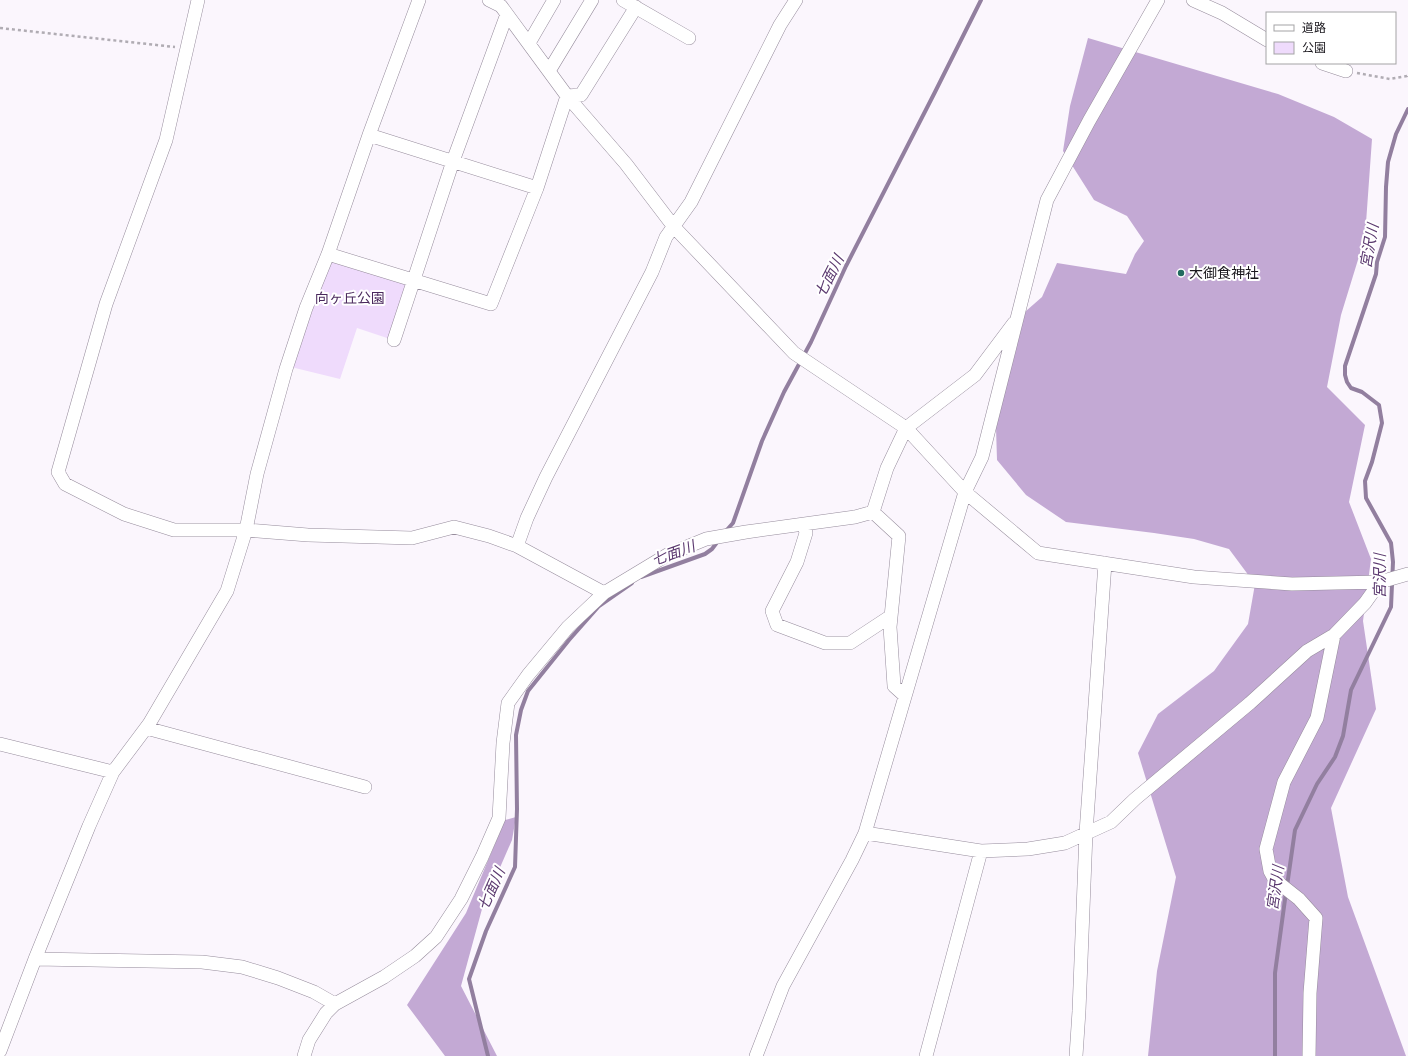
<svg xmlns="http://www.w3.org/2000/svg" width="1408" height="1056" font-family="'Archivo Narrow','Noto Sans JP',sans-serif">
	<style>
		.green { fill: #efdbfc }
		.forest { fill: #c3a9d4 }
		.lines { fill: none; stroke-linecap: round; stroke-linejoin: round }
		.stream { stroke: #927f9f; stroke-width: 4 }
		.minor-casing { stroke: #968c9c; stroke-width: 14 }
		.path { stroke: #b0acb3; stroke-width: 2.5; stroke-dasharray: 3 3; stroke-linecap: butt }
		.minor { stroke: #fff; stroke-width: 13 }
		.poi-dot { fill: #226a5f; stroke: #fff; stroke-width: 1.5 }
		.labels { text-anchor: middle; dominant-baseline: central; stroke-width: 4; stroke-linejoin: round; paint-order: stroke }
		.poi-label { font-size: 14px; fill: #1b181e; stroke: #fff; text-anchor: start }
		.park-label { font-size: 14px; fill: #4a295d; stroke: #fff }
		.water-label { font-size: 15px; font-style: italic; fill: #5c3a70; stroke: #fff }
	</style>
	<rect width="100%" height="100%" fill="#fbf6fd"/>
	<!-- green -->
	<path class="green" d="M 331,261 L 407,285 L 390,339 L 357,328 L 340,379 L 291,367 Z"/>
	<!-- forest -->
	<path class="forest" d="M 1088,38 L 1278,94 L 1334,117 L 1372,139 L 1365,237 L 1341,315 L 1327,387 L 1365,425 L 1349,502 L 1371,559 L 1363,621 L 1376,709 L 1331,808 L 1348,897 L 1406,1056 L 1148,1056 L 1157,971 L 1176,877 L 1138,753 L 1158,714 L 1214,671 L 1248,624 L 1255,584 L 1229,549 L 1194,539 L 1154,533 L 1066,522 L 1026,495 L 997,460 L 995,395 L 1018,318 L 1042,297 L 1057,263 L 1126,274 L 1135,254 L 1144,241 L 1127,216 L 1094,200 L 1063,151 L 1070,106 Z
		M 516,817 L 512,840 L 482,909 L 461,986 L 497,1056 L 445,1056 L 407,1005 L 466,913 L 505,820 Z"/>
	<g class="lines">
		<!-- stream -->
		<path class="stream" d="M 725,532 L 733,523 L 762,441 L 784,392 L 811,342 L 846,266 L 935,92 L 981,0
			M 641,577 L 705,554 L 712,549 L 718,541
			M 1287,886 L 1295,830 L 1317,784 L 1335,757 L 1343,736 L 1351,690 L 1391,607 L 1393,562 L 1391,543 L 1366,498 L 1365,481 L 1372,462 L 1382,423 L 1379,405 L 1362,392 L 1351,388 L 1347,382 L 1345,375 L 1345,366 L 1376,274 L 1377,262 L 1385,237 L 1386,187 L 1388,162 L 1396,134 L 1408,109
			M 488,1056 L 469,979 L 486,931 L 515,867 L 517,809 L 516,735 L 521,710 L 528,691 L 569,640 L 599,606 L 632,583
			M 1275,1056 L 1275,973 L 1286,892"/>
		<!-- minor casing -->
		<g class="minor-casing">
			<path id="minor" d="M 198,0 L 166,140 L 106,304 L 58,472 L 65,484 L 124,514 L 174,530 L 246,530 L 308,535 L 412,538 L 454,527 L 489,536 L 517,546 L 604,593
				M 489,0 L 501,6 L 567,96 L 626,164 L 674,227 L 794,353 L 906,428 L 965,492 L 1038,553 L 1194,577 L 1292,584 L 1380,582 L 1408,574
				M 623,0 L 689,38
				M 1193,0 L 1222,13 L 1267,40
				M 529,43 L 554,0
				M 1322,63 L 1346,71
				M 549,71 L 592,0
				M 369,135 L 537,188
				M 328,254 L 491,304 L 537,188 L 567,96 L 581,95 L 636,7
				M 394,340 L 453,161 L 507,14
				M 873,512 L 899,536 L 890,627 L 894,686 L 904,695
				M 804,524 L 806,533 L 797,562 L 772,611 L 777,625 L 825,643 L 850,643 L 891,616
				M 517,546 L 527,518 L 546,477 L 652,272 L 666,237 L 691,202 L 780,25 L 796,0
				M 146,728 L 365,787
				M 0,744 L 113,772
				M 865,833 L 981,851 L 1028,849 L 1065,843 L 1111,822 L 1135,799 L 1250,703 L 1307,651 L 1334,635 L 1365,603 L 1380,582
				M 35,959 L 202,962 L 242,967 L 278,978 L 314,992 L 335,1004
				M 0,1051 L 35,959 L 89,826 L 113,772 L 149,724 L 227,591 L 246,530 L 257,474 L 286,369 L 306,308 L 328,254 L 369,135 L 419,0
				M 304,1056 L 309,1040 L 326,1013 L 335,1004 L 384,977 L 415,956 L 436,937 L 461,899 L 482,857 L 499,818 L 503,743 L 508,703 L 528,675 L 568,627 L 604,593 L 667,555 L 706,539 L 746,532 L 855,517 L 873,512 L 887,468 L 906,428 L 975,375 L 1014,323
				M 756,1056 L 783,986 L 852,860 L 865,833 L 965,492 L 982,457 L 1047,200 L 1089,121 L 1158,0
				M 926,1056 L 981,851
				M 1076,1056 L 1079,1011 L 1086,833 L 1105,563
				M 1309,1056 L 1310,993 L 1316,918 L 1299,899 L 1275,880 L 1270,871 L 1266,849 L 1284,782 L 1317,718 L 1334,635"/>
		</g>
		<!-- path -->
		<path class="path" d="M 0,28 L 175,47
			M 1357,73 L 1390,79 L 1407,76 L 1408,74"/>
		<!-- minor -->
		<use href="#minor" class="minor"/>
	</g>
	<!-- markers -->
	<circle class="poi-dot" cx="1181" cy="273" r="4"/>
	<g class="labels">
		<!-- poi labels -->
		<g class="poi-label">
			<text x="1189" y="273">大御食神社</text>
		</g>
		<!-- park labels -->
		<g class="park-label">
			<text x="350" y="298">向ヶ丘公園</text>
		</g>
		<!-- water labels -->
		<g class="water-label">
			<text transform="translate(1369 246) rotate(-80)">宮沢川</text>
			<text transform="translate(829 276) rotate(-63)">七面川</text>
			<text transform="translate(673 553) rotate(-20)">七面川</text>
			<text transform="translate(1379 576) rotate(-90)">宮沢川</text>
			<text transform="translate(1275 888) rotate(-82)">宮沢川</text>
			<text transform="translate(491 889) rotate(-66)">七面川</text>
		</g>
	</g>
	<!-- legend -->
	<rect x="1266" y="12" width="130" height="52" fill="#ffffff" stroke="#a4a3a5"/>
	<rect x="1274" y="25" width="20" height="6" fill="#ffffff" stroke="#a4a3a5"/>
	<text x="1302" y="32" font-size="12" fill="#1b181e">道路</text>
	<rect x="1274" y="42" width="20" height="12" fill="#efdbfc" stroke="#a4a3a5"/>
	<text x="1302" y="52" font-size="12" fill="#1b181e">公園</text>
</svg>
